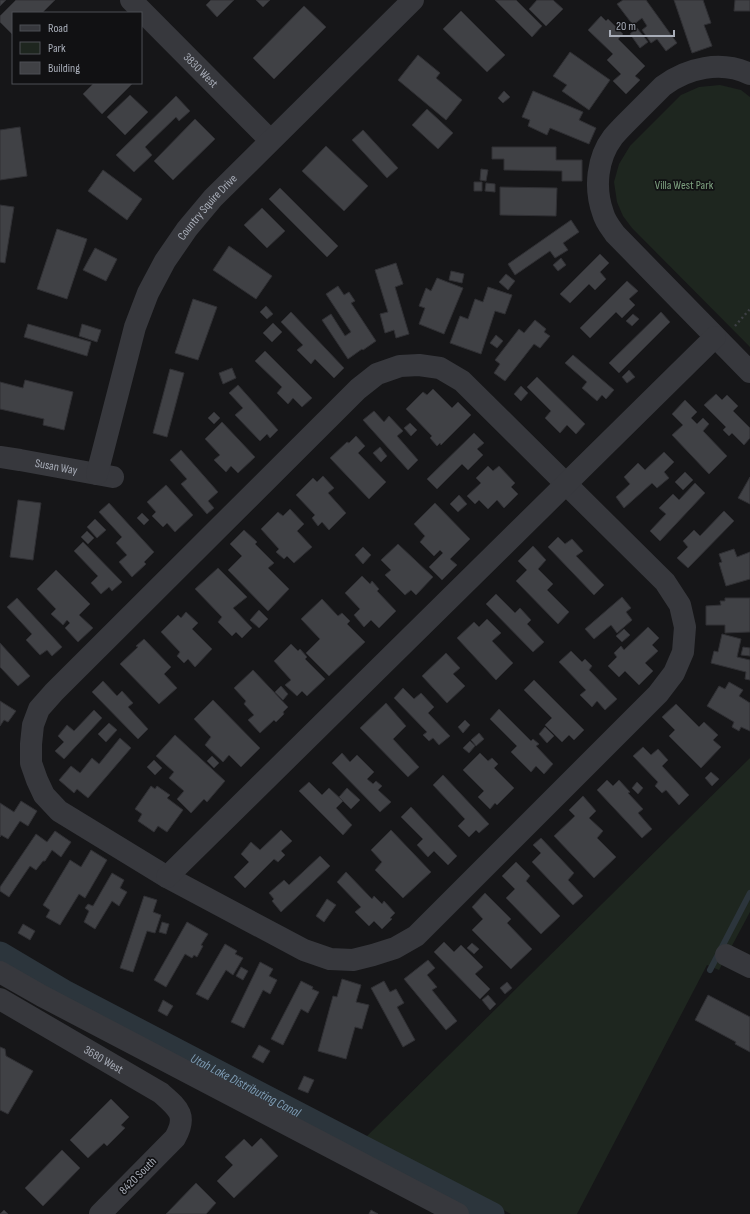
<svg xmlns="http://www.w3.org/2000/svg" width="750" height="1214" font-family="'Sofia Sans Condensed',sans-serif">
	<style>
		.green { fill: #1e261f }
		.lines { fill: none; stroke-linecap: round; stroke-linejoin: round }
		.stream { stroke: #2c353c; stroke-width: 6 }
		.canal { stroke: #2c353c; stroke-width: 23 }
		.building { fill: #404145; stroke: #303034 }
		.path { stroke: #3d3f44; stroke-width: 2.5; stroke-dasharray: 2 3; stroke-linecap: butt }
		.minor { stroke: #37383d; stroke-width: 22 }
		.labels { text-anchor: middle; dominant-baseline: central; stroke-width: 3.5; stroke-linejoin: round; paint-order: stroke }
		.street-label { font-size: 12px; fill: #a8adb8; stroke: #111113 }
		.park-label { font-size: 12px; fill: #7fa381; stroke: #111113 }
		.water-label { font-size: 13px; font-style: italic; fill: #7f9bb3; stroke: #111113 }
	</style>
	<rect width="100%" height="100%" fill="#161618"/>
	<!-- green -->
	<path class="green" d="M 720,85 L 741,90 L 750,97 L 750,347 L 632,228 L 623,216 L 617,202 L 614,182 L 619,164 L 630,146 L 681,95 L 699,87 Z
		M 750,758 L 750,912 L 719,970 L 707,965 L 577,1214 L 511,1214 L 365,1138 Z"/>
	<g class="lines">
		<!-- stream -->
		<path class="stream" d="M 710,970 L 750,893"/>
		<!-- canal -->
		<path class="canal" id="s1" d="M 0,953 L 64,991 L 342,1136 L 493,1214"/>
	</g>
	<!-- building -->
	<path class="building" d="M 0,0 L 6,0 L 0,6 Z
		M 16,0 L 55,0 L 42,13 L 13,13 L 13,35 L 0,22 L 0,16 Z
		M 211,0 L 234,0 L 217,17 L 206,5 Z
		M 256,0 L 270,0 L 263,7 Z
		M 495,0 L 516,0 L 542,26 L 532,37 Z
		M 537,0 L 553,0 L 563,9 L 546,26 L 529,9 Z
		M 623,0 L 646,0 L 677,43 L 666,51 L 657,39 L 651,43 L 642,30 L 647,26 L 642,18 L 633,25 L 617,4 Z
		M 674,0 L 703,0 L 711,23 L 704,25 L 712,46 L 692,53 Z
		M 735,0 L 750,0 L 750,11 L 734,11 Z
		M 304,6 L 326,27 L 274,79 L 253,58 Z
		M 461,11 L 505,55 L 487,72 L 443,29 Z
		M 601,16 L 606,21 L 608,19 L 623,34 L 618,39 L 645,66 L 635,76 L 640,80 L 626,94 L 613,81 L 621,74 L 607,60 L 613,54 L 588,30 Z
		M 637,28 L 648,42 L 640,48 L 630,34 Z
		M 570,52 L 610,80 L 589,110 L 562,91 L 567,85 L 553,76 Z
		M 418,55 L 440,73 L 436,78 L 462,100 L 446,120 L 398,80 Z
		M 94,83 L 133,83 L 102,114 L 83,94 Z
		M 504,91 L 510,97 L 503,103 L 498,98 Z
		M 533,91 L 583,112 L 579,120 L 596,128 L 589,144 L 550,128 L 547,135 L 528,126 L 530,120 L 522,117 Z
		M 130,95 L 148,112 L 125,135 L 107,117 Z
		M 176,96 L 190,111 L 179,121 L 176,117 L 145,147 L 152,155 L 134,172 L 116,155 Z
		M 427,109 L 453,133 L 438,149 L 412,125 Z
		M 195,119 L 215,139 L 173,180 L 154,161 Z
		M 20,127 L 27,176 L 0,180 L 0,130 Z
		M 363,130 L 398,168 L 387,178 L 352,140 Z
		M 326,146 L 368,186 L 344,211 L 302,171 Z
		M 492,147 L 556,147 L 556,160 L 582,160 L 582,181 L 562,181 L 562,171 L 504,170 L 504,159 L 492,159 Z
		M 481,169 L 488,170 L 486,181 L 480,180 Z
		M 103,170 L 142,199 L 127,220 L 88,191 Z
		M 474,182 L 482,182 L 482,191 L 474,191 Z
		M 486,183 L 495,184 L 495,192 L 485,191 Z
		M 500,187 L 557,188 L 556,216 L 500,215 Z
		M 280,188 L 338,246 L 327,257 L 269,199 Z
		M 0,205 L 14,207 L 5,263 L 0,262 Z
		M 262,208 L 285,231 L 267,248 L 244,225 Z
		M 571,220 L 579,232 L 563,243 L 568,250 L 555,258 L 550,251 L 515,275 L 508,264 Z
		M 57,229 L 87,239 L 67,299 L 37,289 Z
		M 229,246 L 272,276 L 256,299 L 213,270 Z
		M 95,248 L 117,259 L 106,281 L 83,270 Z
		M 600,254 L 609,263 L 600,272 L 606,279 L 595,290 L 589,284 L 570,303 L 560,294 Z
		M 561,258 L 566,265 L 558,271 L 553,265 Z
		M 396,263 L 403,284 L 395,287 L 409,334 L 396,338 L 394,330 L 385,333 L 380,314 L 388,312 L 375,270 Z
		M 451,271 L 464,274 L 462,283 L 449,280 Z
		M 506,274 L 515,281 L 508,290 L 499,282 Z
		M 437,278 L 463,288 L 444,334 L 419,324 L 425,308 L 419,306 L 426,288 L 431,291 Z
		M 627,281 L 638,291 L 629,299 L 635,305 L 622,318 L 616,312 L 590,338 L 580,328 Z
		M 338,286 L 344,295 L 349,292 L 355,301 L 351,303 L 376,341 L 363,350 L 362,349 L 348,359 L 322,320 L 331,314 L 345,336 L 351,332 L 326,294 Z
		M 488,287 L 512,295 L 505,314 L 495,311 L 481,354 L 450,343 L 460,316 L 468,319 L 475,299 L 483,302 Z
		M 193,299 L 217,307 L 198,360 L 175,353 Z
		M 266,306 L 273,314 L 267,319 L 260,312 Z
		M 291,312 L 344,368 L 334,378 L 315,359 L 311,364 L 297,350 L 303,345 L 281,322 Z
		M 661,312 L 670,322 L 619,373 L 609,363 Z
		M 633,314 L 639,319 L 632,326 L 626,321 Z
		M 535,320 L 546,329 L 544,332 L 550,336 L 540,348 L 534,344 L 505,381 L 494,373 L 500,364 L 495,360 L 519,329 L 524,333 Z
		M 273,323 L 282,332 L 272,342 L 263,333 Z
		M 28,324 L 91,342 L 87,356 L 24,337 Z
		M 82,324 L 101,330 L 97,342 L 79,336 Z
		M 496,335 L 503,341 L 497,348 L 490,343 Z
		M 265,351 L 312,398 L 302,407 L 293,398 L 288,404 L 277,393 L 282,387 L 255,361 Z
		M 573,355 L 614,390 L 606,399 L 602,395 L 597,401 L 582,388 L 587,382 L 565,363 Z
		M 232,368 L 236,378 L 223,384 L 219,373 Z
		M 170,369 L 184,373 L 167,437 L 153,433 Z
		M 629,370 L 635,377 L 627,383 L 622,377 Z
		M 537,377 L 585,424 L 576,434 L 567,425 L 560,433 L 545,418 L 551,411 L 527,387 Z
		M 25,380 L 73,392 L 64,430 L 43,425 L 44,419 L 0,409 L 0,382 L 23,388 Z
		M 238,385 L 278,430 L 270,438 L 267,434 L 260,441 L 235,415 L 243,408 L 229,393 Z
		M 521,386 L 528,393 L 521,401 L 514,394 Z
		M 433,389 L 452,408 L 458,402 L 471,415 L 441,445 L 440,443 L 437,446 L 430,438 L 432,436 L 406,409 L 423,392 L 427,395 Z
		M 716,394 L 722,400 L 727,395 L 738,406 L 733,411 L 750,428 L 750,438 L 744,445 L 732,433 L 729,436 L 723,430 L 726,427 L 704,405 Z
		M 685,400 L 697,412 L 691,418 L 697,424 L 703,418 L 709,424 L 703,431 L 727,456 L 709,474 L 672,435 L 683,425 L 672,414 Z
		M 374,411 L 384,422 L 389,416 L 403,431 L 397,436 L 418,460 L 408,470 L 363,420 Z
		M 214,412 L 220,418 L 214,424 L 208,418 Z
		M 222,422 L 255,457 L 238,473 L 231,466 L 226,472 L 214,460 L 220,455 L 205,439 Z
		M 410,423 L 417,430 L 411,436 L 404,428 Z
		M 474,433 L 484,443 L 477,449 L 483,455 L 468,470 L 462,464 L 437,489 L 427,479 Z
		M 356,436 L 365,446 L 358,453 L 386,482 L 369,499 L 330,458 L 347,442 L 349,443 Z
		M 380,447 L 387,456 L 381,462 L 373,453 Z
		M 181,450 L 218,492 L 208,501 L 214,508 L 207,514 L 181,484 L 187,479 L 170,460 Z
		M 664,452 L 674,462 L 664,472 L 669,478 L 657,488 L 652,483 L 624,508 L 616,497 L 630,484 L 624,477 L 638,463 L 645,470 Z
		M 488,466 L 493,471 L 499,466 L 515,483 L 511,487 L 518,494 L 504,508 L 497,500 L 488,509 L 479,500 L 475,504 L 467,496 L 481,483 L 476,478 Z
		M 685,472 L 693,480 L 683,490 L 675,482 Z
		M 323,476 L 334,488 L 328,493 L 346,513 L 329,530 L 322,522 L 318,526 L 312,518 L 315,515 L 296,495 L 313,478 L 317,482 Z
		M 750,477 L 750,504 L 738,498 Z
		M 695,483 L 705,493 L 660,541 L 650,531 L 666,514 L 659,508 L 673,494 L 679,500 Z
		M 166,485 L 193,515 L 175,532 L 167,523 L 163,527 L 152,516 L 156,512 L 147,502 Z
		M 459,495 L 467,504 L 458,512 L 450,504 Z
		M 18,500 L 41,503 L 33,560 L 10,557 Z
		M 109,503 L 154,552 L 144,562 L 146,564 L 132,577 L 119,562 L 127,555 L 116,543 L 122,537 L 99,512 Z
		M 435,503 L 470,539 L 450,559 L 457,565 L 442,580 L 429,567 L 443,553 L 440,550 L 434,556 L 420,542 L 425,536 L 414,524 Z
		M 290,509 L 304,524 L 297,531 L 312,547 L 294,563 L 287,556 L 284,559 L 276,552 L 279,549 L 261,529 L 278,512 L 283,516 Z
		M 724,511 L 734,521 L 688,568 L 677,558 L 688,547 L 683,541 L 694,530 L 700,536 Z
		M 142,513 L 149,520 L 144,525 L 137,518 Z
		M 95,519 L 106,530 L 97,538 L 87,527 Z
		M 244,530 L 257,542 L 255,544 L 274,563 L 268,568 L 289,589 L 268,611 L 228,570 L 242,556 L 230,544 Z
		M 87,531 L 94,538 L 88,544 L 81,537 Z
		M 558,537 L 565,544 L 572,539 L 583,551 L 576,556 L 604,585 L 594,595 L 548,547 Z
		M 83,542 L 122,582 L 112,591 L 109,587 L 101,594 L 91,583 L 98,576 L 74,551 Z
		M 398,544 L 433,577 L 416,595 L 411,590 L 405,595 L 385,575 L 391,570 L 381,560 Z
		M 533,546 L 546,560 L 538,569 L 553,584 L 547,590 L 569,612 L 558,624 L 516,581 L 527,570 L 518,561 Z
		M 363,547 L 371,555 L 363,564 L 355,555 Z
		M 734,549 L 737,557 L 750,552 L 750,579 L 726,586 L 719,563 L 722,562 L 719,554 Z
		M 218,568 L 247,597 L 233,608 L 252,628 L 242,638 L 236,632 L 232,636 L 218,622 L 222,617 L 195,589 Z
		M 56,570 L 90,604 L 79,615 L 93,628 L 78,642 L 65,628 L 70,623 L 67,620 L 63,625 L 51,614 L 56,609 L 37,589 Z
		M 362,576 L 370,584 L 372,581 L 379,589 L 377,591 L 396,611 L 379,628 L 371,620 L 364,627 L 354,615 L 360,609 L 345,593 Z
		M 496,594 L 515,613 L 520,608 L 531,620 L 527,624 L 544,642 L 533,652 L 486,604 Z
		M 622,597 L 631,608 L 626,612 L 632,620 L 617,633 L 611,625 L 594,639 L 585,629 Z
		M 17,598 L 62,647 L 52,656 L 47,650 L 40,655 L 26,640 L 32,634 L 7,607 Z
		M 725,598 L 750,598 L 750,632 L 725,633 L 725,625 L 706,625 L 706,606 L 721,605 L 720,601 L 725,601 Z
		M 322,599 L 338,616 L 342,613 L 350,621 L 347,624 L 365,642 L 329,676 L 306,653 L 320,639 L 301,619 Z
		M 259,610 L 268,619 L 259,628 L 250,620 Z
		M 186,612 L 198,623 L 192,629 L 212,649 L 195,667 L 188,659 L 184,663 L 177,656 L 180,652 L 161,632 L 178,615 L 181,618 Z
		M 487,619 L 501,633 L 492,641 L 513,663 L 496,680 L 457,638 L 474,622 L 479,627 Z
		M 648,627 L 659,638 L 652,645 L 658,651 L 645,663 L 653,671 L 639,685 L 625,671 L 619,677 L 608,666 L 617,657 L 614,653 L 621,646 L 624,650 Z
		M 624,629 L 630,635 L 622,642 L 616,636 Z
		M 722,634 L 741,639 L 737,657 L 750,660 L 750,680 L 745,679 L 746,672 L 711,663 L 714,651 L 718,652 Z
		M 144,639 L 171,667 L 164,674 L 177,688 L 159,704 L 120,664 L 138,647 L 136,646 Z
		M 0,643 L 30,676 L 18,686 L 0,667 Z
		M 291,644 L 298,651 L 300,649 L 307,657 L 305,659 L 325,679 L 307,696 L 302,691 L 297,696 L 285,685 L 291,680 L 274,661 Z
		M 743,647 L 750,648 L 750,656 L 741,655 Z
		M 571,651 L 582,662 L 585,659 L 592,666 L 589,670 L 617,699 L 605,710 L 597,701 L 592,707 L 580,695 L 586,690 L 559,662 Z
		M 446,653 L 460,668 L 453,674 L 465,686 L 447,703 L 422,676 Z
		M 253,670 L 288,707 L 283,712 L 284,714 L 276,722 L 274,720 L 260,733 L 248,720 L 254,715 L 244,704 L 246,701 L 234,688 Z
		M 534,680 L 584,730 L 574,740 L 569,735 L 562,742 L 545,725 L 552,718 L 524,690 Z
		M 103,681 L 117,696 L 122,691 L 133,703 L 128,707 L 148,729 L 138,739 L 92,692 Z
		M 729,682 L 743,690 L 739,696 L 750,703 L 750,731 L 741,727 L 739,731 L 732,727 L 734,722 L 707,706 L 719,686 L 725,689 Z
		M 281,686 L 288,694 L 283,700 L 275,692 Z
		M 403,688 L 414,699 L 421,693 L 434,707 L 428,713 L 450,736 L 439,745 L 433,738 L 429,741 L 423,735 L 427,732 L 394,698 Z
		M 213,700 L 260,748 L 241,767 L 229,755 L 223,762 L 205,745 L 211,737 L 194,719 Z
		M 0,701 L 16,711 L 8,722 L 4,720 L 0,726 Z
		M 386,703 L 406,726 L 393,739 L 419,767 L 408,777 L 360,728 Z
		M 676,704 L 699,727 L 704,722 L 718,735 L 713,740 L 721,747 L 701,768 L 669,736 L 675,730 L 662,717 Z
		M 499,709 L 531,741 L 533,739 L 539,744 L 536,746 L 553,764 L 544,774 L 536,766 L 531,772 L 511,752 L 517,746 L 490,719 Z
		M 94,710 L 102,718 L 64,759 L 55,751 L 64,742 L 58,736 L 67,725 L 74,731 Z
		M 465,720 L 470,725 L 463,733 L 458,727 Z
		M 109,723 L 117,730 L 106,742 L 98,734 Z
		M 545,727 L 554,736 L 547,743 L 539,734 Z
		M 479,733 L 484,739 L 476,746 L 471,740 Z
		M 175,735 L 225,781 L 207,802 L 204,799 L 191,813 L 177,799 L 184,791 L 169,778 L 174,772 L 156,756 Z
		M 120,738 L 131,748 L 88,798 L 77,789 L 74,793 L 59,780 L 71,766 L 80,773 L 92,758 L 99,764 Z
		M 470,741 L 475,746 L 469,753 L 463,748 Z
		M 643,747 L 651,755 L 658,749 L 668,760 L 662,766 L 689,795 L 679,805 L 666,790 L 662,793 L 655,786 L 658,782 L 633,756 Z
		M 342,753 L 350,762 L 357,755 L 374,772 L 367,779 L 373,784 L 376,781 L 382,786 L 378,790 L 391,802 L 380,812 L 332,763 Z
		M 480,753 L 488,761 L 492,758 L 498,764 L 494,768 L 514,788 L 497,805 L 495,803 L 490,809 L 478,797 L 484,791 L 463,770 Z
		M 212,756 L 219,763 L 214,768 L 207,761 Z
		M 154,760 L 162,768 L 155,775 L 147,767 Z
		M 711,772 L 719,779 L 712,786 L 705,778 Z
		M 443,775 L 489,824 L 479,833 L 476,830 L 469,837 L 458,826 L 465,819 L 433,785 Z
		M 607,780 L 613,786 L 619,780 L 630,792 L 628,793 L 643,809 L 638,813 L 652,829 L 642,838 L 597,790 Z
		M 309,782 L 322,795 L 329,788 L 343,801 L 336,808 L 352,825 L 343,835 L 299,791 Z
		M 637,782 L 643,788 L 638,794 L 632,788 Z
		M 151,786 L 155,789 L 157,786 L 170,795 L 167,798 L 183,810 L 167,832 L 158,826 L 154,832 L 138,821 L 142,814 L 135,809 Z
		M 347,788 L 360,800 L 351,809 L 339,797 Z
		M 583,796 L 596,811 L 589,818 L 603,831 L 597,838 L 616,857 L 594,878 L 554,836 L 575,816 L 569,810 Z
		M 21,801 L 37,811 L 28,826 L 20,821 L 8,839 L 1,835 L 0,837 L 0,803 L 14,812 Z
		M 411,807 L 457,856 L 448,865 L 434,851 L 428,857 L 417,845 L 423,839 L 401,817 Z
		M 281,830 L 292,841 L 281,851 L 285,855 L 278,862 L 274,859 L 245,888 L 234,877 L 249,862 L 241,854 L 251,842 L 260,850 Z
		M 391,830 L 431,872 L 403,898 L 375,870 L 382,862 L 371,850 Z
		M 55,831 L 71,842 L 61,857 L 52,850 L 45,861 L 43,861 L 36,870 L 30,866 L 9,897 L 0,891 L 0,887 L 36,834 L 47,842 Z
		M 541,838 L 574,873 L 568,880 L 583,896 L 573,905 L 532,862 L 541,853 L 533,845 Z
		M 91,850 L 107,860 L 85,898 L 79,894 L 60,925 L 46,917 L 50,910 L 43,905 L 70,860 L 81,867 Z
		M 320,856 L 330,866 L 281,912 L 272,901 L 274,899 L 269,893 L 284,880 L 289,885 Z
		M 516,862 L 530,876 L 526,881 L 560,916 L 541,934 L 506,898 L 515,889 L 502,876 Z
		M 346,872 L 372,899 L 374,896 L 382,904 L 384,901 L 395,913 L 390,918 L 392,919 L 382,929 L 374,921 L 369,926 L 355,912 L 361,907 L 337,882 Z
		M 112,873 L 124,880 L 120,888 L 127,892 L 119,906 L 112,901 L 95,929 L 84,922 L 89,911 L 85,908 L 88,904 L 93,906 Z
		M 485,893 L 511,919 L 507,923 L 532,949 L 511,969 L 472,930 L 483,919 L 472,907 Z
		M 144,896 L 157,900 L 153,912 L 161,915 L 155,933 L 147,931 L 133,972 L 120,968 Z
		M 327,899 L 336,905 L 324,922 L 316,916 Z
		M 162,922 L 169,924 L 166,934 L 159,932 Z
		M 187,922 L 208,934 L 201,945 L 203,946 L 197,957 L 194,955 L 192,958 L 185,954 L 166,987 L 154,980 Z
		M 23,924 L 35,931 L 30,940 L 18,933 Z
		M 444,942 L 454,952 L 461,945 L 483,967 L 475,974 L 490,989 L 480,999 L 434,952 Z
		M 472,943 L 479,949 L 474,954 L 467,948 Z
		M 225,944 L 237,951 L 235,954 L 243,958 L 233,975 L 226,970 L 208,1000 L 196,994 Z
		M 428,960 L 435,968 L 427,975 L 437,987 L 432,990 L 457,1021 L 446,1030 L 404,979 Z
		M 260,962 L 273,969 L 269,976 L 277,980 L 270,994 L 263,990 L 244,1028 L 231,1022 Z
		M 241,967 L 248,971 L 243,980 L 236,976 Z
		M 342,979 L 361,985 L 356,1002 L 369,1005 L 362,1029 L 355,1027 L 346,1059 L 318,1051 L 333,996 L 337,997 Z
		M 301,981 L 313,987 L 312,989 L 319,992 L 308,1013 L 301,1009 L 283,1045 L 271,1039 Z
		M 384,981 L 390,992 L 396,989 L 404,1003 L 397,1007 L 415,1040 L 403,1047 L 371,988 Z
		M 507,982 L 512,988 L 505,994 L 500,988 Z
		M 488,995 L 496,1004 L 490,1010 L 482,1000 Z
		M 708,995 L 750,1017 L 750,1052 L 735,1044 L 736,1042 L 695,1020 Z
		M 163,1000 L 173,1006 L 167,1016 L 158,1011 Z
		M 259,1045 L 270,1051 L 263,1063 L 252,1057 Z
		M 0,1047 L 5,1049 L 6,1056 L 33,1071 L 8,1114 L 0,1110 Z
		M 304,1076 L 314,1080 L 308,1093 L 298,1089 Z
		M 111,1099 L 129,1117 L 121,1125 L 125,1128 L 107,1146 L 104,1143 L 88,1158 L 70,1140 Z
		M 261,1138 L 278,1156 L 234,1198 L 217,1181 L 233,1165 L 225,1157 L 244,1139 L 252,1147 Z
		M 62,1150 L 80,1168 L 43,1206 L 25,1188 Z
		M 196,1183 L 216,1203 L 206,1214 L 166,1214 Z
		M 4,1210 L 8,1214 L 0,1214 Z
		M 371,1210 L 378,1214 L 369,1214 Z"/>
	<g class="lines">
		<!-- path -->
		<path class="path" d="M 735,326 L 750,309"/>
		<!-- minor -->
		<g class="minor">
			<path id="s2" d="M 131,0 L 270,140"/>
			<path d="M 750,74 C 721,60 687,68 663,86 C 651,98 640,109 628,121 C 623,126 618,131 613,137 C 597,158 594,188 603,213 C 605,221 610,227 615,234 L 750,372"/>
			<path d="M 419,365 L 440,368 L 462,381 L 665,582 L 680,605 L 685,627 L 683,652 L 674,673 L 658,694 L 416,936 L 395,948 L 373,955 L 353,960 L 330,959 L 304,950 L 167,877 L 59,811 L 44,795 L 37,780 L 31,763 L 31,744 L 33,725 L 39,709 L 54,692 L 358,389 L 377,374 L 400,366 Z"/>
			<path id="s3" d="M 0,457 L 20,460 L 113,477"/>
			<path id="s4" d="M 97,474 L 135,327 L 148,293 L 165,261 L 187,229 L 213,198 L 413,0"/>
			<path d="M 167,877 L 715,337"/>
			<path d="M 726,955 L 750,967"/>
			<path d="M 0,972 L 42,996 L 458,1214"/>
			<path id="s5" d="M 0,999 L 161,1093 C 178,1108 188,1115 175,1138 L 100,1214"/>
		</g>
	</g>
	<g class="labels">
		<!-- street labels -->
		<g class="street-label">
			<text stroke="none"><textPath href="#s2" startOffset="99">3830 West</textPath></text>
			<text stroke="none"><textPath href="#s4" startOffset="293">Country Squire Drive</textPath></text>
			<text stroke="none"><textPath href="#s3" startOffset="57">Susan Way</textPath></text>
			<text stroke="none"><textPath href="#s5" startOffset="120">3680 West</textPath></text>
			<text transform="translate(138 1176) rotate(-45)">8420 South</text>
		</g>
		<!-- park labels -->
		<g class="park-label">
			<text x="684" y="185">Villa West Park</text>
		</g>
		<!-- water labels -->
		<g class="water-label">
			<text stroke="none"><textPath href="#s1" startOffset="279">Utah Lake Distributing Canal</textPath></text>
		</g>
	</g>
	<!-- legend -->
	<rect x="12" y="12" width="130" height="72" fill="#111113" stroke="#4d4f55"/>
	<rect x="20" y="25" width="20" height="6" fill="#37383d" stroke="#4d4f55"/>
	<text x="48" y="32" font-size="12" fill="#a8adb8">Road</text>
	<rect x="20" y="42" width="20" height="12" fill="#1e261f" stroke="#4d4f55"/>
	<text x="48" y="52" font-size="12" fill="#a8adb8">Park</text>
	<rect x="20" y="62" width="20" height="12" fill="#404145" stroke="#4d4f55"/>
	<text x="48" y="72" font-size="12" fill="#a8adb8">Building</text>
	<!-- scale -->
	<path d="M610 30v6h64v-6" fill="none" stroke="#a8adb8" stroke-width="2"/>
	<text x="616" y="30" font-size="12" fill="#a8adb8" stroke="#111113" stroke-width="3" paint-order="stroke">20 m</text>
</svg>
